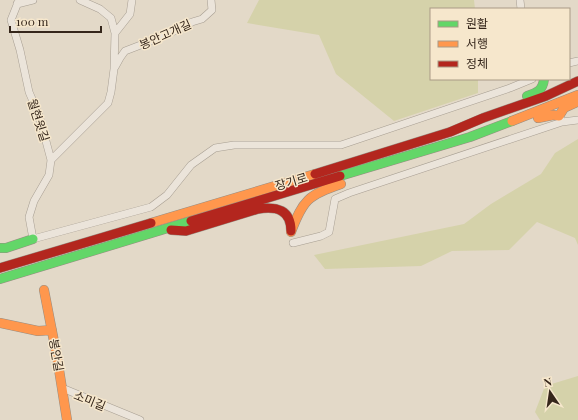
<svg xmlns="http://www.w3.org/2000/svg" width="578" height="420" font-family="'Playfair Display','Noto Sans KR',serif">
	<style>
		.green { fill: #d5d2aa }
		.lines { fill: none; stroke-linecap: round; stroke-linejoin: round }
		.street-casing { stroke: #a79e92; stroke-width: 8 }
		.fast-casing { stroke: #978d82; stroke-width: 10 }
		.slow-casing { stroke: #978d82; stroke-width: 10 }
		.jam-casing { stroke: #978d82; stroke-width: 10 }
		.street { stroke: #ebe4da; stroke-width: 7 }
		.fast { stroke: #63d668; stroke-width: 9 }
		.slow { stroke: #ff974d; stroke-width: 9 }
		.jam { stroke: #b3261e; stroke-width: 9 }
		.labels { text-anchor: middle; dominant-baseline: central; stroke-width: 3; stroke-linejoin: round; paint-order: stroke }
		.street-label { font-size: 12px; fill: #35261b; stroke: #f6e7cc }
	</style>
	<rect width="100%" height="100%" fill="#e3d9c8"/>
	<!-- green -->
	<path class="green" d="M 259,0 L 474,0 L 475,9 L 431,9 L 431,79 L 478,79 L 478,93 L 394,121 L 336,74 L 319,35 L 247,23 Z
		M 578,139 L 578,245 L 575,238 L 537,222 L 509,250 L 452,251 L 421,266 L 325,269 L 314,255 L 464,224 L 491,204 L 541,174 L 555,153 Z
		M 578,376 L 578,420 L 540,420 L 535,412 L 545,386 Z"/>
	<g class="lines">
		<!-- street casing -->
		<g class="street-casing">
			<path id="street" d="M 19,0 L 11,20 L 20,50 L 29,92 L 39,115 L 51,160 L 49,175 L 34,201 L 29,217 L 33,239 L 151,207 L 167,195 L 191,165 L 215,148 L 234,145 L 341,145 L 510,88 L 532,79
				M 80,0 L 100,9 L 111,18 L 115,33
				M 520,0 L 521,9
				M 17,4 L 33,0
				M 569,63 L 578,61
				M 115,67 L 120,58 L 125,51 L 164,36 L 192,22 L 202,19 L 212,10 L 211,0
				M 560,118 L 562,122 L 578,120
				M 51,160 L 108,103 L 111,92 L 114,69 L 115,33 L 130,14 L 132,0
				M 293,243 L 321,236 L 329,232 L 335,199 L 349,193 L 562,122
				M 62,388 L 140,420"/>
		</g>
		<!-- fast casing -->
		<g class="fast-casing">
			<path id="fast" d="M 527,96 C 537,93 543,90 544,79
				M 340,176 L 470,137 L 512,121
				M 0,248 L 6,248 L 33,239
				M 0,279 L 191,221"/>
		</g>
		<!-- slow casing -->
		<g class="slow-casing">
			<path id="slow" d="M 538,118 L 553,115 L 559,116 L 564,108 L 575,103
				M 512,121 L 578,95
				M 151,223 L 315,174
				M 291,232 C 303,200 308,195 341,184
				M 44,290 L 57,357 L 67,420
				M 0,323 L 38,331 L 52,330"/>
		</g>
		<!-- jam casing -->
		<g class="jam-casing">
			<path id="jam" d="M 315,174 L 450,132 L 483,118 L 546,96 L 578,81
				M 191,221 L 340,176
				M 171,230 L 186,231 L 258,209 C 277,206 291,210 291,231
				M 0,268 L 151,223"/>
		</g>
		<!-- street -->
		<use href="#street" class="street"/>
		<!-- fast -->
		<use href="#fast" class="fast"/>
		<!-- slow -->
		<use href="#slow" class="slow"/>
		<!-- jam -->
		<use href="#jam" class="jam"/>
	</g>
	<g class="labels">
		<!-- street labels -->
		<g class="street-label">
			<text transform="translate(165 34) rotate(-24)">봉안고개길</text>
			<text transform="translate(39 120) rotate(72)">월현윗길</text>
			<text transform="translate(291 181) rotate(-17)">장기로</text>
			<text transform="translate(57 355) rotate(80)">봉안길</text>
			<text transform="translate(90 400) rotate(22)">소미길</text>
		</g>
	</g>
	<!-- legend -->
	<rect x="430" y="8" width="140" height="72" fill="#f6e7cc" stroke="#a99a85"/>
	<rect x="438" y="21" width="20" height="6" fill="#63d668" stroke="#a99a85"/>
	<text x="466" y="28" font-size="12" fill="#35261b">원활</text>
	<rect x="438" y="41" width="20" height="6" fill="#ff974d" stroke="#a99a85"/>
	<text x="466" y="48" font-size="12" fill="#35261b">서행</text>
	<rect x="438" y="61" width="20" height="6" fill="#b3261e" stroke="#a99a85"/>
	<text x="466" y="68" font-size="12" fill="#35261b">정체</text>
	<!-- north arrow -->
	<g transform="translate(550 392) rotate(347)" stroke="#f6e7cc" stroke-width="3" paint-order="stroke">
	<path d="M0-3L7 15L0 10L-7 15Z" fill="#35261b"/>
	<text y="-6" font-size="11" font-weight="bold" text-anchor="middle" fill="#35261b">N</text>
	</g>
	<!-- scale -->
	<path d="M10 26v6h91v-6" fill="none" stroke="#35261b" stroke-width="2"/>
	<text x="16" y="26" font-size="12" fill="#35261b" stroke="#f6e7cc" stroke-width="3" paint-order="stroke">100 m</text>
</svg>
